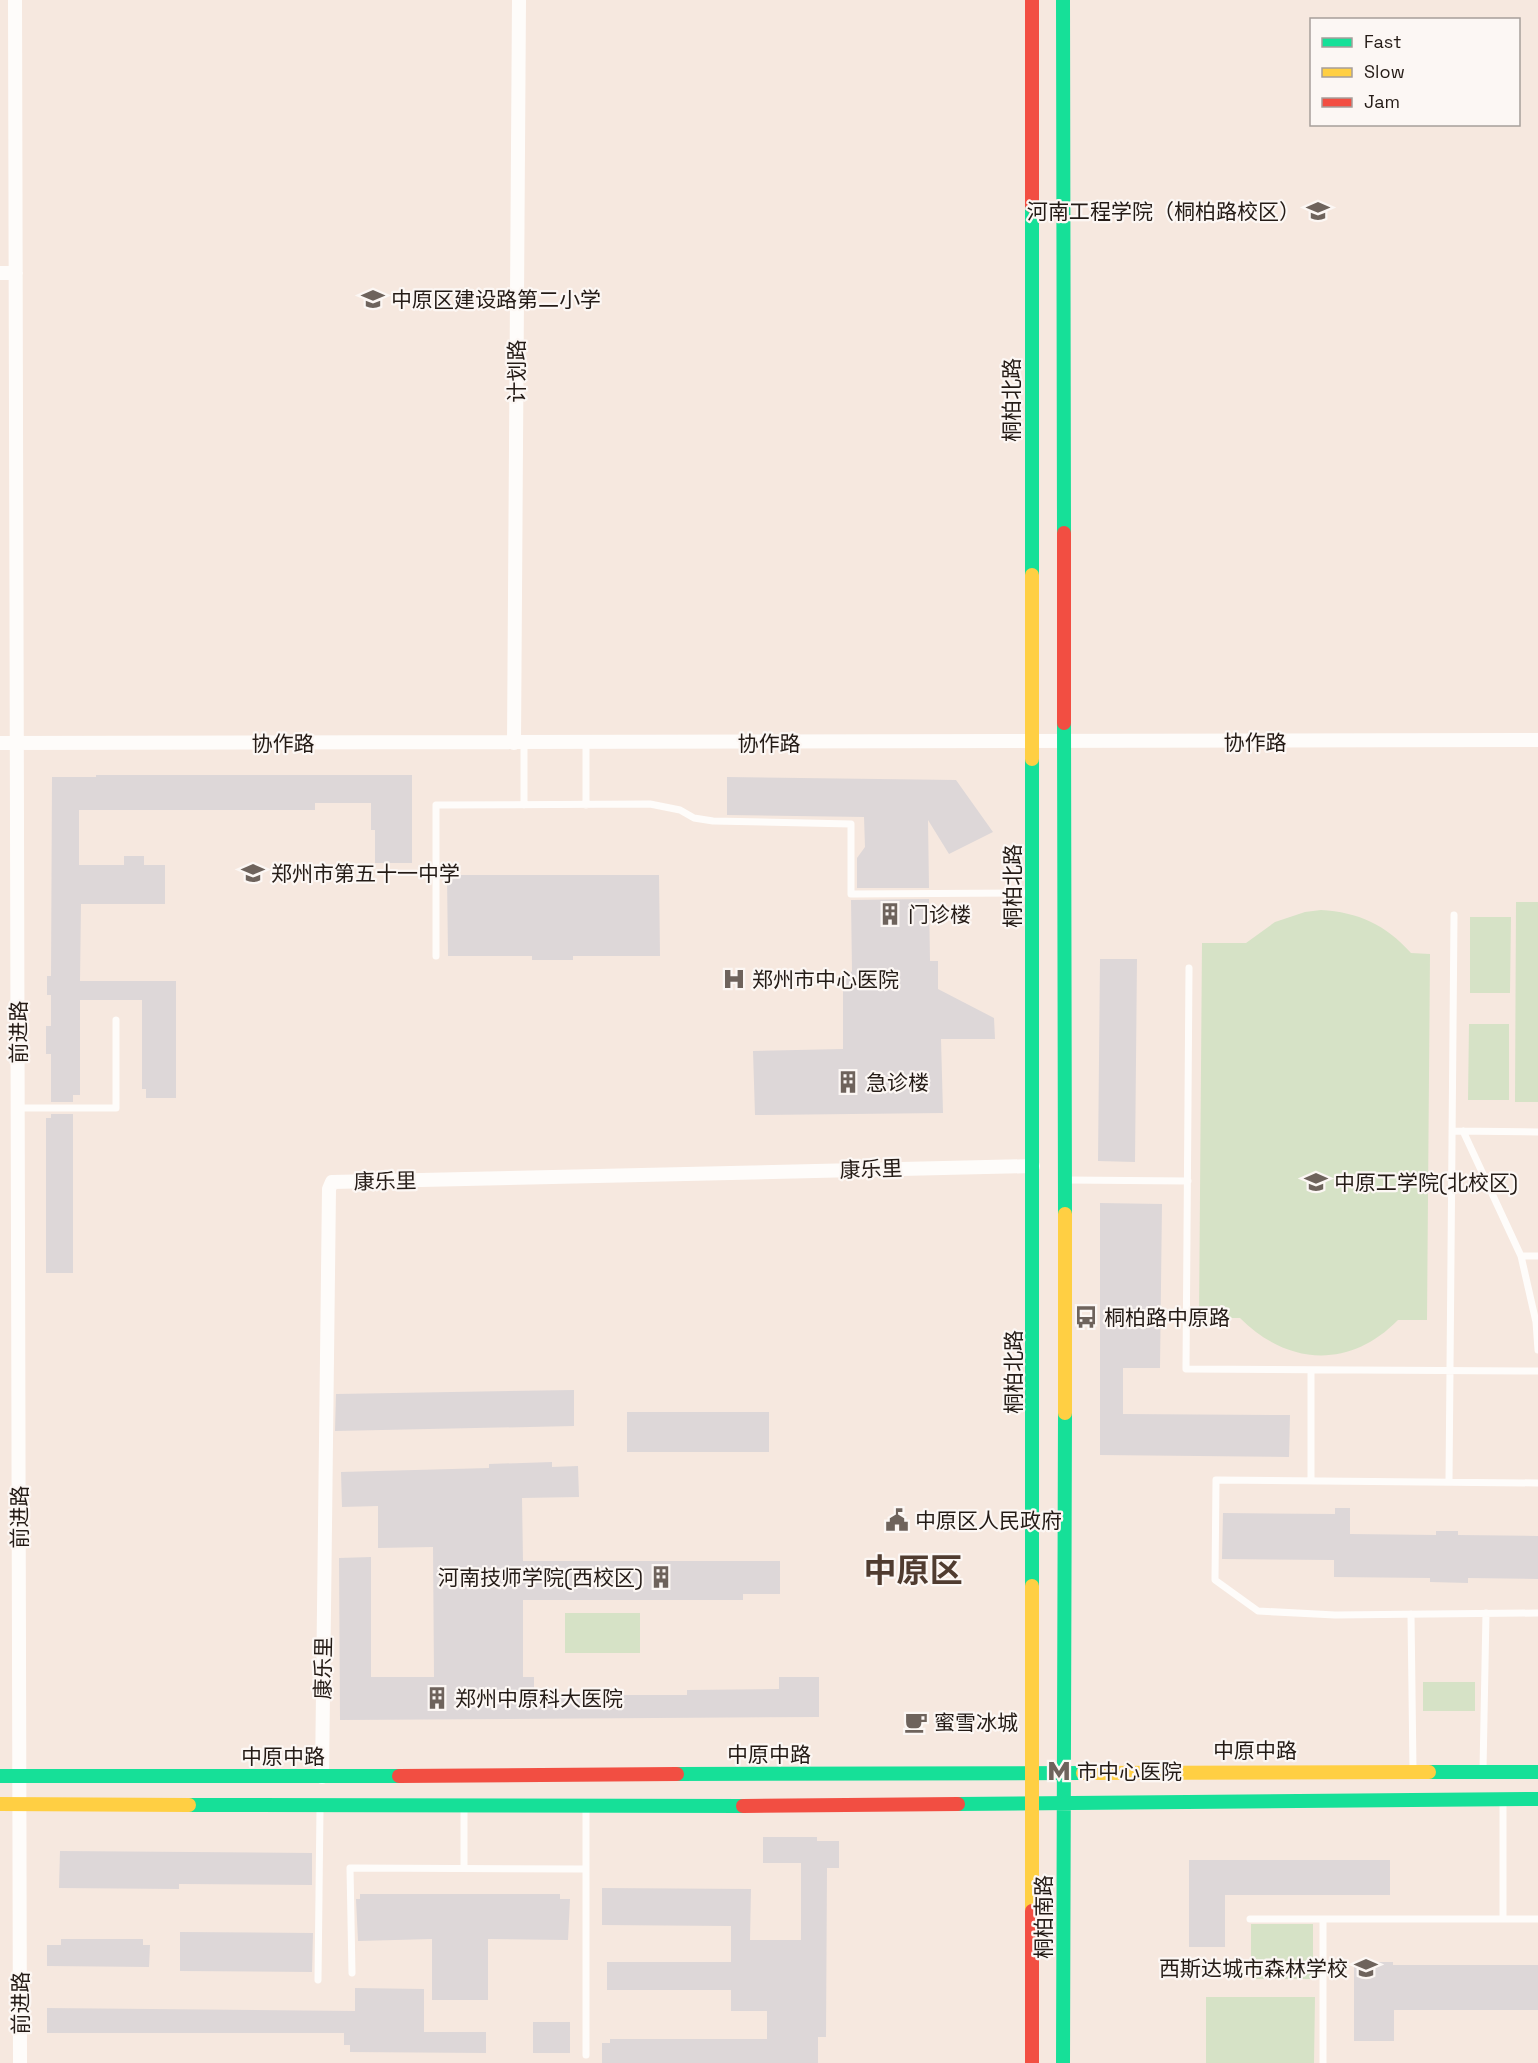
<svg xmlns="http://www.w3.org/2000/svg" width="1538" height="2063" font-family="'Space Grotesk','Noto Sans SC',sans-serif">
	<style>
		.green { fill: #d6e2c6 }
		.building { fill: #ddd7d8 }
		.lines { fill: none; stroke-linecap: round; stroke-linejoin: round }
		.lane { stroke: #fefcfa; stroke-width: 7 }
		.street { stroke: #fefcfa; stroke-width: 14 }
		.fast { stroke: #16e098; stroke-width: 14 }
		.slow { stroke: #ffcf43; stroke-width: 14 }
		.jam { stroke: #f24e42; stroke-width: 14 }
		.labels { text-anchor: middle; dominant-baseline: central; stroke-width: 4.5; stroke-linejoin: round; paint-order: stroke }
		.poi-label { font-size: 21px; fill: #241b16; stroke: #fcf7f4; text-anchor: start }
		.street-label { font-size: 21px; fill: #241b16; stroke: #fcf7f4 }
		.town-label { font-size: 33px; font-weight: bold; fill: #503c30; stroke: #fcf7f4 }
	</style>
	<rect width="100%" height="100%" fill="#f6e8df"/>
	<!-- green -->
	<path class="green" d="M 1516,902 L 1538,902 L 1538,1102 L 1515,1102 Z
		M 1321,910 C 1358,912 1386,925 1411,953 L 1430,954 L 1427,1320 L 1398,1320 C 1350,1369 1288,1366 1240,1318 L 1199,1318 L 1202,943 L 1246,943 L 1275,922 L 1305,912 Z
		M 1470,917 L 1511,917 L 1510,993 L 1470,993 Z
		M 1469,1024 L 1509,1024 L 1509,1100 L 1468,1100 Z
		M 565,1613 L 640,1613 L 640,1653 L 565,1653 Z
		M 1423,1682 L 1475,1682 L 1475,1711 L 1423,1711 Z
		M 1251,1924 L 1313,1924 L 1313,1979 L 1251,1979 Z
		M 1206,1997 L 1315,1997 L 1314,2063 L 1206,2063 Z"/>
	<!-- building -->
	<path class="building" d="M 96,775 L 412,775 L 412,863 L 375,863 L 375,830 L 371,830 L 371,803 L 315,803 L 315,810 L 79,810 L 79,865 L 124,865 L 124,856 L 144,856 L 144,865 L 165,865 L 165,904 L 81,904 L 80,981 L 176,981 L 176,1098 L 146,1098 L 146,1089 L 142,1089 L 142,1000 L 80,1000 L 80,1095 L 73,1095 L 73,1102 L 51,1102 L 51,1054 L 46,1054 L 46,1026 L 51,1026 L 51,995 L 47,995 L 47,976 L 51,976 L 52,777 L 96,777 Z
		M 727,777 L 956,780 L 993,832 L 949,854 L 928,820 L 929,888 L 857,888 L 857,858 L 865,847 L 864,817 L 727,815 Z
		M 447,875 L 659,875 L 660,956 L 573,956 L 573,960 L 532,960 L 532,956 L 448,956 Z
		M 929,899 L 930,961 L 938,961 L 938,989 L 994,1018 L 995,1039 L 941,1039 L 943,1113 L 755,1115 L 753,1051 L 843,1049 L 843,983 L 852,971 L 851,900 Z
		M 1100,959 L 1137,959 L 1135,1162 L 1098,1161 Z
		M 51,1114 L 73,1114 L 73,1273 L 46,1273 L 46,1118 L 51,1118 Z
		M 1100,1203 L 1162,1204 L 1160,1368 L 1123,1368 L 1123,1414 L 1290,1415 L 1289,1457 L 1100,1455 Z
		M 574,1390 L 574,1426 L 335,1431 L 336,1394 Z
		M 627,1412 L 769,1412 L 769,1452 L 627,1452 Z
		M 552,1462 L 552,1467 L 578,1466 L 579,1497 L 522,1498 L 523,1561 L 780,1561 L 780,1594 L 743,1594 L 743,1600 L 523,1600 L 523,1677 L 534,1677 L 534,1695 L 687,1695 L 687,1690 L 779,1689 L 779,1677 L 819,1677 L 819,1717 L 340,1720 L 339,1558 L 371,1557 L 371,1677 L 434,1677 L 433,1547 L 378,1548 L 378,1506 L 342,1507 L 341,1472 L 489,1468 L 489,1464 Z
		M 1335,1508 L 1350,1508 L 1350,1534 L 1436,1535 L 1436,1531 L 1458,1531 L 1458,1535 L 1538,1536 L 1538,1579 L 1468,1578 L 1468,1583 L 1430,1582 L 1430,1578 L 1334,1577 L 1334,1560 L 1222,1559 L 1223,1513 L 1335,1514 Z
		M 763,1837 L 817,1837 L 817,1841 L 839,1841 L 839,1868 L 827,1868 L 826,2037 L 818,2037 L 818,2063 L 602,2063 L 602,2043 L 610,2043 L 610,2039 L 767,2039 L 767,2011 L 731,2011 L 731,1990 L 607,1990 L 607,1962 L 731,1962 L 731,1926 L 602,1925 L 602,1888 L 751,1889 L 750,1940 L 801,1940 L 801,1863 L 763,1863 Z
		M 60,1851 L 312,1853 L 312,1885 L 179,1884 L 179,1889 L 59,1888 Z
		M 1189,1860 L 1390,1860 L 1390,1895 L 1225,1895 L 1225,1947 L 1189,1947 Z
		M 360,1894 L 560,1894 L 560,1899 L 570,1899 L 568,1940 L 488,1939 L 488,2000 L 432,2000 L 432,1939 L 358,1941 L 356,1899 L 360,1899 Z
		M 180,1932 L 313,1933 L 312,1972 L 180,1971 Z
		M 61,1939 L 143,1939 L 143,1945 L 150,1945 L 149,1967 L 47,1966 L 47,1945 L 61,1945 Z
		M 1354,1962 L 1393,1962 L 1393,1965 L 1538,1965 L 1538,2010 L 1394,2010 L 1394,2041 L 1354,2041 Z
		M 355,1988 L 424,1989 L 424,2032 L 486,2032 L 486,2053 L 350,2052 L 350,2045 L 344,2045 L 344,2033 L 47,2033 L 47,2008 L 355,2011 Z
		M 533,2022 L 570,2022 L 570,2053 L 533,2053 Z"/>
	<g class="lines">
		<!-- lane -->
		<path class="lane" d="M 524,743 L 524,805
			M 586,743 L 586,805
			M 436,956 L 436,805 L 650,804 L 680,810 L 694,818 L 713,821 L 851,824 L 851,894 L 1028,893
			M 1189,968 L 1186,1369 L 1538,1371
			M 18,1108 L 116,1108 L 116,1020
			M 1452,1131 L 1538,1132
			M 1463,1131 L 1521,1256 L 1536,1322 L 1538,1350
			M 1067,1180 L 1188,1181
			M 1521,1256 L 1538,1256
			M 1311,1481 L 1311,1370
			M 1449,1482 L 1454,915
			M 1538,1483 L 1216,1480 L 1215,1580 L 1258,1611 L 1335,1615 L 1538,1613
			M 1411,1614 L 1413,1770
			M 1483,1770 L 1486,1613
			M 1503,1802 L 1503,1919
			M 464,1808 L 464,1868
			M 586,1808 L 586,2055
			M 1250,1919 L 1538,1919
			M 1323,1919 L 1323,2063
			M 352,1973 L 350,1868 L 586,1869
			M 318,1980 L 320,1808"/>
		<!-- street -->
		<path class="street" d="M 15,0 L 20,2063
			M 0,273 L 16,273
			M 0,743 L 1538,740
			M 514,743 L 519,0
			M 322,1777 L 329,1189 L 332,1182 L 1033,1166"/>
		<!-- fast -->
		<path class="fast" d="M 1063,0 L 1064,533
			M 1032,206 L 1032,575
			M 1064,723 L 1065,1214
			M 1032,759 L 1032,1586
			M 1429,1772 L 1538,1772
			M 677,1774 L 1083,1773
			M 0,1776 L 399,1776
			M 958,1804 L 1538,1799
			M 189,1805 L 743,1806
			M 1063,2063 L 1065,1413"/>
		<!-- slow -->
		<path class="slow" d="M 1032,575 L 1032,759
			M 1065,1413 L 1065,1214
			M 1032,1586 L 1032,1911
			M 1083,1773 L 1429,1772
			M 0,1804 L 189,1805"/>
		<!-- jam -->
		<path class="jam" d="M 1032,0 L 1032,206
			M 1064,533 L 1064,723
			M 399,1776 L 677,1774
			M 743,1806 L 958,1804
			M 1032,1911 L 1032,2063"/>
	</g>
	<!-- icons -->
	<defs>
		<g id="university-bare" transform="scale(1.8)"><path d="M0-5L7-2L0 1L-7-2ZM-4 1L0 2.5L4 1V4Q0 6-4 4Z" fill="#6e635c" stroke="#fcf7f4" stroke-width="2.5" paint-order="stroke"/></g>
		<g id="school-bare" transform="scale(1.8)"><path d="M0-5L7-2L0 1L-7-2ZM-4 1L0 2.5L4 1V4Q0 6-4 4Z" fill="#6e635c" stroke="#fcf7f4" stroke-width="2.5" paint-order="stroke"/></g>
		<g id="building-bare" transform="scale(1.8)"><path d="M-4-6H4V6H1V3H-1V6H-4ZM-2.5-4.3h1.7v1.8h-1.7ZM.8-4.3h1.7v1.8H.8ZM-2.5-1h1.7V.8h-1.7ZM.8-1h1.7V.8H.8Z" fill="#6e635c" stroke="#fcf7f4" stroke-width="2.5" paint-order="stroke"/></g>
		<g id="hospital-bare" transform="scale(1.8)"><path d="M-5-5h3v3.5h4V-5h3V5h-3V1.5h-4V5h-3Z" fill="#6e635c" stroke="#fcf7f4" stroke-width="2.5" paint-order="stroke"/></g>
		<g id="bus-bare" transform="scale(1.8)"><path d="M-5-6H5V4H4V6H2V4H-2V6H-4V4H-5ZM-3.5-4V0h7V-4ZM-3.5 1.2v1.5H-2V1.2ZM2 1.2v1.5H3.5V1.2Z" fill="#6e635c" stroke="#fcf7f4" stroke-width="2.5" paint-order="stroke"/></g>
		<g id="civic-bare" transform="scale(1.8)"><path d="M-.6-6.5H3V-4.5H.6V-3L4-1V1h2V6H-6V1h2V-1L-.6-3ZM-1.2 2.5V6h2.4V2.5Z" fill="#6e635c" stroke="#fcf7f4" stroke-width="2.5" paint-order="stroke"/></g>
		<g id="cafe-bare" transform="scale(1.8)"><path d="M-5.5-4.5H6V0H3Q3 3.5 0 3.5H-2.5Q-5.5 3.5-5.5 0ZM3-3.2v2h1.7v-2ZM-6 4.5H4V6H-6Z" fill="#6e635c" stroke="#fcf7f4" stroke-width="2.5" paint-order="stroke"/></g>
		<g id="metro-bare" transform="scale(1.8)"><path d="M-5.5 5V-5H-3L0 0L3-5H5.5V5H3V-.5L0 4L-3-.5V5Z" fill="#6e635c" stroke="#fcf7f4" stroke-width="2.5" paint-order="stroke"/></g>
	</defs>
	<g fill-rule="evenodd">
		<use href="#university-bare" x="1318" y="211"/>
		<use href="#school-bare" x="373" y="299"/>
		<use href="#school-bare" x="253" y="873"/>
		<use href="#building-bare" x="890" y="914"/>
		<use href="#hospital-bare" x="734" y="979"/>
		<use href="#building-bare" x="848" y="1082"/>
		<use href="#university-bare" x="1316" y="1182"/>
		<use href="#bus-bare" x="1086" y="1317"/>
		<use href="#civic-bare" x="897" y="1520"/>
		<use href="#building-bare" x="661" y="1577"/>
		<use href="#building-bare" x="437" y="1698"/>
		<use href="#cafe-bare" x="916" y="1722"/>
		<use href="#metro-bare" x="1059" y="1771"/>
		<use href="#school-bare" x="1366" y="1968"/>
	</g>
	<g class="labels">
		<!-- poi labels -->
		<g class="poi-label">
			<text x="1300" y="211" text-anchor="end">河南工程学院（桐柏路校区）</text>
			<text x="391" y="299">中原区建设路第二小学</text>
			<text x="271" y="873">郑州市第五十一中学</text>
			<text x="908" y="914">门诊楼</text>
			<text x="752" y="979">郑州市中心医院</text>
			<text x="866" y="1082">急诊楼</text>
			<text x="1334" y="1182">中原工学院(北校区)</text>
			<text x="1104" y="1317">桐柏路中原路</text>
			<text x="915" y="1520">中原区人民政府</text>
			<text x="643" y="1577" text-anchor="end">河南技师学院(西校区)</text>
			<text x="455" y="1698">郑州中原科大医院</text>
			<text x="934" y="1722">蜜雪冰城</text>
			<text x="1077" y="1771">市中心医院</text>
			<text x="1348" y="1968" text-anchor="end">西斯达城市森林学校</text>
		</g>
		<!-- street labels -->
		<g class="street-label">
			<text transform="translate(516 371) rotate(-90)">计划路</text>
			<text transform="translate(1011 400) rotate(-90)">桐柏北路</text>
			<text x="1255" y="742">协作路</text>
			<text x="283" y="743">协作路</text>
			<text x="769" y="743">协作路</text>
			<text transform="translate(1012 886) rotate(-90)">桐柏北路</text>
			<text transform="translate(18 1032) rotate(-90)">前进路</text>
			<text transform="translate(871 1169) rotate(-2)">康乐里</text>
			<text transform="translate(385 1181) rotate(-1)">康乐里</text>
			<text transform="translate(1013 1372) rotate(-90)">桐柏北路</text>
			<text transform="translate(19 1517) rotate(-90)">前进路</text>
			<text transform="translate(323 1668) rotate(-89)">康乐里</text>
			<text x="1255" y="1750">中原中路</text>
			<text x="769" y="1754">中原中路</text>
			<text x="283" y="1756">中原中路</text>
			<text transform="translate(1043 1917) rotate(-90)">桐柏南路</text>
			<text transform="translate(20 2003) rotate(-90)">前进路</text>
		</g>
		<!-- town labels -->
		<g class="town-label">
			<text x="913" y="1571">中原区</text>
		</g>
	</g>
	<!-- legend -->
	<rect x="1310" y="18" width="210" height="108" fill="#fcf7f4" stroke="#a69f9b" stroke-width="1.5"/>
	<rect x="1322" y="38" width="30" height="9" fill="#16e098" stroke="#a69f9b" stroke-width="1.5"/>
	<text x="1364" y="48" font-size="18" fill="#241b16">Fast</text>
	<rect x="1322" y="68" width="30" height="9" fill="#ffcf43" stroke="#a69f9b" stroke-width="1.5"/>
	<text x="1364" y="78" font-size="18" fill="#241b16">Slow</text>
	<rect x="1322" y="98" width="30" height="9" fill="#f24e42" stroke="#a69f9b" stroke-width="1.5"/>
	<text x="1364" y="108" font-size="18" fill="#241b16">Jam</text>
</svg>
